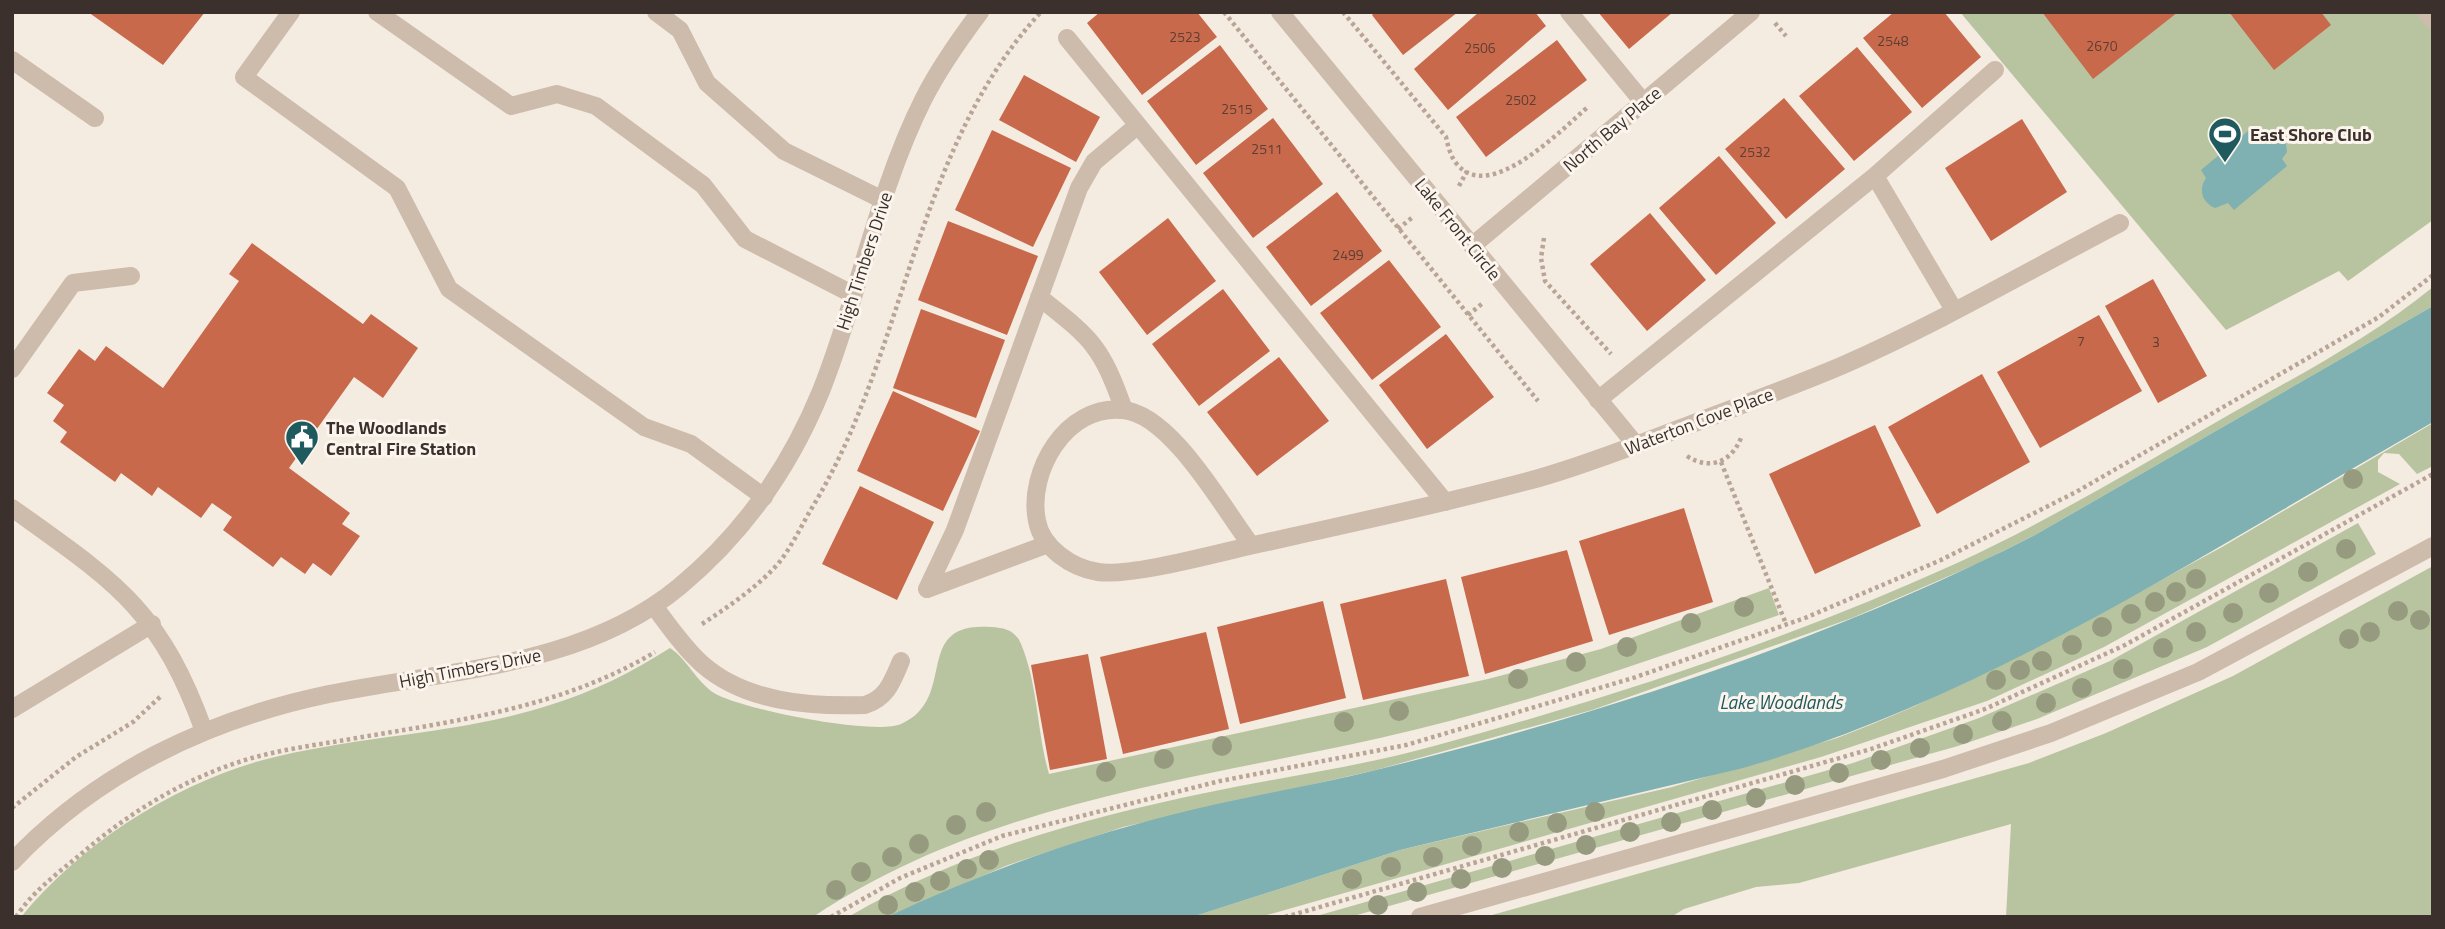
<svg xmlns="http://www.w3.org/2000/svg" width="2445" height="929" font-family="'Titillium Web',sans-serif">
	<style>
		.green { fill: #b8c4a0 }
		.water { fill: #7fb0b2 }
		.building { fill: #c8694b }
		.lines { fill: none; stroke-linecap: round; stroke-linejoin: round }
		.path { stroke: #b9a596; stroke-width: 4.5; stroke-dasharray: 3.5 3.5; stroke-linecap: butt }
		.lane { stroke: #cdbbac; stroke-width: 18 }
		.street { stroke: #cdbbac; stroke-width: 18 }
		.tree { fill: #969b7f }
		.labels { text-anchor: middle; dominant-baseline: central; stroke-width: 6; stroke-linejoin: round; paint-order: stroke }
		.number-label { font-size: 14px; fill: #5e3e33 }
		.street-label { font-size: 18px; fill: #3b302b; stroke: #fbf5ee }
		.poi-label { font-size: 18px; font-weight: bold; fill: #3b302b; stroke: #fbf5ee; text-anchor: start }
		.water-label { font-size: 19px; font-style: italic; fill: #1f5a5e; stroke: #fbf5ee }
	</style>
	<rect width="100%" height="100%" fill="#f4ebe1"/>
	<!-- green -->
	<path class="green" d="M 1960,12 L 2433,12 L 2433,220 L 2348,281 L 2339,271 L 2226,330 Z
		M 2433,287 L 2433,306 L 2035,535 L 1979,563 L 1852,618 L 1592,710 L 1376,770 L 1123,827 L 1008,865 L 887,917 L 848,917 C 958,853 1081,819 1205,793 C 1281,777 1358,767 1434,746 C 1611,698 1787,640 1955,564 C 2044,523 2128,473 2213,424 C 2287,381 2366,342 2433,287 Z
		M 2433,423 L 2433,466 L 2417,474 L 2399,454 L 2384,453 L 2378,460 L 2378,472 L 2400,484 L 2104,647 L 1987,701 L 1821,757 L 1260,917 L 1192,917 L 1400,850 L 1672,787 L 1837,738 L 1875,723 L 1915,706 L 2119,603 L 2222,547 Z
		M 2358,523 L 2376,554 L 2207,647 L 2037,719 L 1958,746 L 1350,917 L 1313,917 L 1853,763 L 1979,718 L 2110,661 Z
		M 2433,566 L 2433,917 L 2006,917 L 2011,824 L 1799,883 L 1756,887 L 1684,909 L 1671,917 L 1485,917 L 2029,763 L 2106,733 L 2233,676 Z
		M 1769,588 L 1779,615 C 1647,661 1516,708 1380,738 C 1187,781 982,804 813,917 L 21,917 C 81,844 172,785 263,760 C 357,735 458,735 550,705 C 593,692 632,672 670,648 C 687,659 696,681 714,693 C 740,709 875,736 901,724 C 960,698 910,621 991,627 C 1005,628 1015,630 1021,644 C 1038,684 1037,733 1049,774 L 1488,679 L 1601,649 Z"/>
	<!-- water -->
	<path class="water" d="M 2254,126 L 2261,135 L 2273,131 L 2285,135 L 2287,152 L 2282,159 L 2287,166 L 2234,210 L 2228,203 L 2215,208 C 2202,203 2198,189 2206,178 L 2201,170 Z
		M 2433,306 L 2433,422 C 2210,549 1992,696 1743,768 L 1400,850 L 1192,917 L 887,917 C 977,875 1071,840 1167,816 C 1236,798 1307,787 1376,770 C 1597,716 1832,639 2035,535 Z"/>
	<!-- building -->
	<path class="building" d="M 88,12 L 205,12 L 163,65 Z
		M 1100,12 L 1197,12 L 1217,37 L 1142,95 L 1087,23 Z
		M 1375,12 L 1458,12 L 1403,55 L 1372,15 Z
		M 1479,12 L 1535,12 L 1546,26 L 1448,110 L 1414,69 Z
		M 1598,12 L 1673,12 L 1629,49 Z
		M 1894,12 L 1944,12 L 1981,57 L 1922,108 L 1863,38 Z
		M 2042,12 L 2178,12 L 2093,79 Z
		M 2229,12 L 2321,12 L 2331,25 L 2274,70 Z
		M 1557,40 L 1587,80 L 1486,157 L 1456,117 Z
		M 1220,45 L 1268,109 L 1196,165 L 1147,101 Z
		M 1857,47 L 1912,112 L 1854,161 L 1799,96 Z
		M 1024,75 L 1100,117 L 1076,162 L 999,120 Z
		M 1784,98 L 1845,169 L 1786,219 L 1725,149 Z
		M 1273,118 L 1323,184 L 1253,238 L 1203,173 Z
		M 2022,119 L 2067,192 L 1991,241 L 1945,168 Z
		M 992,130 L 1071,168 L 1033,247 L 955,210 Z
		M 1719,156 L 1776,223 L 1716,275 L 1659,208 Z
		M 1337,192 L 1382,251 L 1311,306 L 1266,247 Z
		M 1650,213 L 1706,280 L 1647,331 L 1590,264 Z
		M 1168,218 L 1216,281 L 1147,335 L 1099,272 Z
		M 948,221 L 1038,256 L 1007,335 L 918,300 Z
		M 252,243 L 363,324 L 371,314 L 418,348 L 383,398 L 354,377 L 289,468 L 350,513 L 342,524 L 360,536 L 331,576 L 313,563 L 305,574 L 281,557 L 273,567 L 223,530 L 232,517 L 212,503 L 201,518 L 158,487 L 152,496 L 121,473 L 115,482 L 60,442 L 67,432 L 53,421 L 64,405 L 47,393 L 79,349 L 95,361 L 106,346 L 163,388 L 239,281 L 229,274 Z
		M 1389,260 L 1441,327 L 1372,380 L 1320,313 Z
		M 2153,279 L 2207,376 L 2158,403 L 2105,306 Z
		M 1223,289 L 1270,351 L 1199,406 L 1152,344 Z
		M 921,309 L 1005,340 L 976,418 L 893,388 Z
		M 2099,315 L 2142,391 L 2040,448 L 1997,372 Z
		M 1446,334 L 1494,397 L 1427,449 L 1379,385 Z
		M 1279,357 L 1329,421 L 1257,476 L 1207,412 Z
		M 1982,374 L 2030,462 L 1937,514 L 1888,427 Z
		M 893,391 L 980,431 L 943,511 L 857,471 Z
		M 1875,425 L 1921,526 L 1815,574 L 1769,474 Z
		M 860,486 L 934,522 L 897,600 L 822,564 Z
		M 1684,508 L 1713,602 L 1609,635 L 1579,541 Z
		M 1567,550 L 1593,641 L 1485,674 L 1461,577 Z
		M 1446,579 L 1469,676 L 1363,700 L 1340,604 Z
		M 1323,601 L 1346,698 L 1240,724 L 1217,627 Z
		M 1206,632 L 1229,729 L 1123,754 L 1100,657 Z
		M 1088,654 L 1107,759 L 1050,770 L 1031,665 Z"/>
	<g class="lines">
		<!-- path -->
		<path class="path" d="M 1224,12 L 1538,401
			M 1343,12 L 1446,137 C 1448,146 1450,155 1456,163 C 1489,206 1563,128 1589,106
			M 1775,23 L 1786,36
			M 1459,186 L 1467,171
			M 1398,229 L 1414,216
			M 1544,238 L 1541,258 L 1545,281 L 1611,354
			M 1468,315 L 1483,303
			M 1687,456 C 1711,472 1734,460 1742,435
			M 1721,462 L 1786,624
			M 702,624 C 728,607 756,588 777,565 C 792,547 801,526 813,506 C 907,351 914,149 1041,12
			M 12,808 L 76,757 L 133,722 L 160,697
			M 16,917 C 32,892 58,873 81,854 C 126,815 179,782 236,763 C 271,751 309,746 345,740 C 453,721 560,709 655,652
			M 831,917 L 900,878 L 1002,836 L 1220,781 L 1406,745 L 1633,678 L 1805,618 L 1941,560 L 2076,492 L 2379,317 L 2433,275
			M 1285,917 L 1871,749 L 1985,709 L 2125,645 L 2433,474"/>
		<!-- lane -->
		<path class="lane" d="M 291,12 L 244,77 L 397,188 L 449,289 L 644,427 L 691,444 L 764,497
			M 377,12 L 511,106 L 557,94 L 596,106 L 703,185 L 745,239 L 852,294
			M 656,12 L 680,30 L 707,83 L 784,151 L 883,200
			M 1569,12 L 1643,102
			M 2426,12 L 2433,20
			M 1067,38 L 1445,502
			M 12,60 L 95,118
			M 1875,176 L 1954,310
			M 1039,297 C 1092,339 1101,345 1124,410
			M 12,369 L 73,283 L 131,276
			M 1598,400 L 1875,176 L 1995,70
			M 12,508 C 115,582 159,607 204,731
			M 927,589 L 955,530 L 1079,188 L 1094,162 L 1138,125
			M 927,589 L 1048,544
			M 654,606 C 669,626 684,648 702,664 C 745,702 809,707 865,705 C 887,698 892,682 901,661
			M 12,709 L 152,624"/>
		<!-- street -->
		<path class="street" d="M 1280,12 L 1636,445
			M 1472,246 L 1751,12
			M 1251,545 C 1223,508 1171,414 1123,410 C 1066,404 1027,472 1037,521 C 1042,548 1072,568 1098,572 C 1134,577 1224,551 1263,543 C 1356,522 1448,503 1539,478 C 1588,464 1636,445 1684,427 C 1736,407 1789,388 1841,366 C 1937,324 2028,271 2120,223
			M 12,862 C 97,772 209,719 329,694 C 447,670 582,667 679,587 C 743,534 790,467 821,391 C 859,296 877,192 923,100 C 939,68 959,40 980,12
			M 1420,917 L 1943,769 L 2051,733 L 2198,672 L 2433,546"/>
	</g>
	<!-- trees -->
	<g class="tree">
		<circle cx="2353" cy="479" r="10"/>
		<circle cx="2346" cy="549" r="10"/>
		<circle cx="2308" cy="572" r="10"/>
		<circle cx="2196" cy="579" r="10"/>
		<circle cx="2176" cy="592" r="10"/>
		<circle cx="2269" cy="593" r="10"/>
		<circle cx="2155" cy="602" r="10"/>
		<circle cx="1744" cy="607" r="10"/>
		<circle cx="2398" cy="611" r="10"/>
		<circle cx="2233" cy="613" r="10"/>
		<circle cx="2131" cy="614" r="10"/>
		<circle cx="2420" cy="620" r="10"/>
		<circle cx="1691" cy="623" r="10"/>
		<circle cx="2102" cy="627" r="10"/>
		<circle cx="2196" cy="632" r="10"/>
		<circle cx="2370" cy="632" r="10"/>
		<circle cx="2349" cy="639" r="10"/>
		<circle cx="2072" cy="645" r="10"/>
		<circle cx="1627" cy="647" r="10"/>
		<circle cx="2163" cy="648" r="10"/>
		<circle cx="2042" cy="661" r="10"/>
		<circle cx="1576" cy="662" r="10"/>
		<circle cx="2123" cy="669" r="10"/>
		<circle cx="2020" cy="670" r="10"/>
		<circle cx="1518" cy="679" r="10"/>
		<circle cx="1996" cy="680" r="10"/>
		<circle cx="2082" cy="688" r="10"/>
		<circle cx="2046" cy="703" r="10"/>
		<circle cx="1399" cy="711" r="10"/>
		<circle cx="2002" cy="721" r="10"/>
		<circle cx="1344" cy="722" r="10"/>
		<circle cx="1963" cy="734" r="10"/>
		<circle cx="1222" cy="746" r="10"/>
		<circle cx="1920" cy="748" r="10"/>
		<circle cx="1164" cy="759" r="10"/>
		<circle cx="1881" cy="760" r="10"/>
		<circle cx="1106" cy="772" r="10"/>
		<circle cx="1839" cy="773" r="10"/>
		<circle cx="1795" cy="785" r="10"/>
		<circle cx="1756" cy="798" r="10"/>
		<circle cx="1712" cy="810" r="10"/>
		<circle cx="986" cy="812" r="10"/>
		<circle cx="1595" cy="812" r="10"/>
		<circle cx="1671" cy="822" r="10"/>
		<circle cx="1557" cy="823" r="10"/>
		<circle cx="956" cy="825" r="10"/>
		<circle cx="1519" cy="832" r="10"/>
		<circle cx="1630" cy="832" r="10"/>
		<circle cx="919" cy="844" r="10"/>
		<circle cx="1586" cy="845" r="10"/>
		<circle cx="1472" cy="846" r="10"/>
		<circle cx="1545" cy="856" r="10"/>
		<circle cx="892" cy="857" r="10"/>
		<circle cx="1433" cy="857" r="10"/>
		<circle cx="989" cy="860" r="10"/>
		<circle cx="1391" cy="867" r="10"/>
		<circle cx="1502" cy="868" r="10"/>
		<circle cx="967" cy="869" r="10"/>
		<circle cx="861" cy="872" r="10"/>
		<circle cx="1352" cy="879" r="10"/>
		<circle cx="1461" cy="879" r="10"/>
		<circle cx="940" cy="881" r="10"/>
		<circle cx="836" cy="890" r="10"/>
		<circle cx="915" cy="892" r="10"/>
		<circle cx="1417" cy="892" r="10"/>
		<circle cx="888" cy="905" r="10"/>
		<circle cx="1378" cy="905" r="10"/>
	</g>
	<!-- icons -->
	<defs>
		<g id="stadium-pin" transform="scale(1.75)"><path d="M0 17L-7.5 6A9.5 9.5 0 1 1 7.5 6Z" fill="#1f5a5e" stroke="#fbf5ee"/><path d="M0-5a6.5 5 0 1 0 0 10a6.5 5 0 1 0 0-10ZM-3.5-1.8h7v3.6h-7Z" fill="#fff"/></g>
		<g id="civic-pin" transform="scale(1.75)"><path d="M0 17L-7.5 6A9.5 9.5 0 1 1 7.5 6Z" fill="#1f5a5e" stroke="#fbf5ee"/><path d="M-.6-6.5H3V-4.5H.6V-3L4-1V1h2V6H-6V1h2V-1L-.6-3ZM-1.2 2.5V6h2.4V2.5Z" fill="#fff"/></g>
	</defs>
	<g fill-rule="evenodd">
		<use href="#stadium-pin" x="2225" y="134"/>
		<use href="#civic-pin" x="302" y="437"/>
	</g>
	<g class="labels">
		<!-- number labels -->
		<g class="number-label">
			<text x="1185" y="36">2523</text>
			<text x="1893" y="40">2548</text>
			<text x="2102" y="45">2670</text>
			<text x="1480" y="47">2506</text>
			<text x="1521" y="99">2502</text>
			<text x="1237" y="108">2515</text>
			<text x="1267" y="148">2511</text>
			<text x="1755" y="151">2532</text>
			<text x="1348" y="254">2499</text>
			<text x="2081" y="340">7</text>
			<text x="2156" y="341">3</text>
		</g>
		<!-- street labels -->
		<g class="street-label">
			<text transform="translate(1612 129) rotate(-40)">North Bay Place</text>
			<text transform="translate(1458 229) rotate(51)">Lake Front Circle</text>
			<text transform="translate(864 261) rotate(-72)">High Timbers Drive</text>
			<text transform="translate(1699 421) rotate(-21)">Waterton Cove Place</text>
			<text transform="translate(470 668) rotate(-11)">High Timbers Drive</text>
		</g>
		<!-- poi labels -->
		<g class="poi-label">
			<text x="2250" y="134">East Shore Club</text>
			<text x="326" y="427">The Woodlands<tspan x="326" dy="21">Central Fire Station</tspan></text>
		</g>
		<!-- water labels -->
		<g class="water-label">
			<text x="1781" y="701">Lake Woodlands</text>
		</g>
	</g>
	<!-- border -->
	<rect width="2445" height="929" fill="none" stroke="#3b302b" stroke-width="28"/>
</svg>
